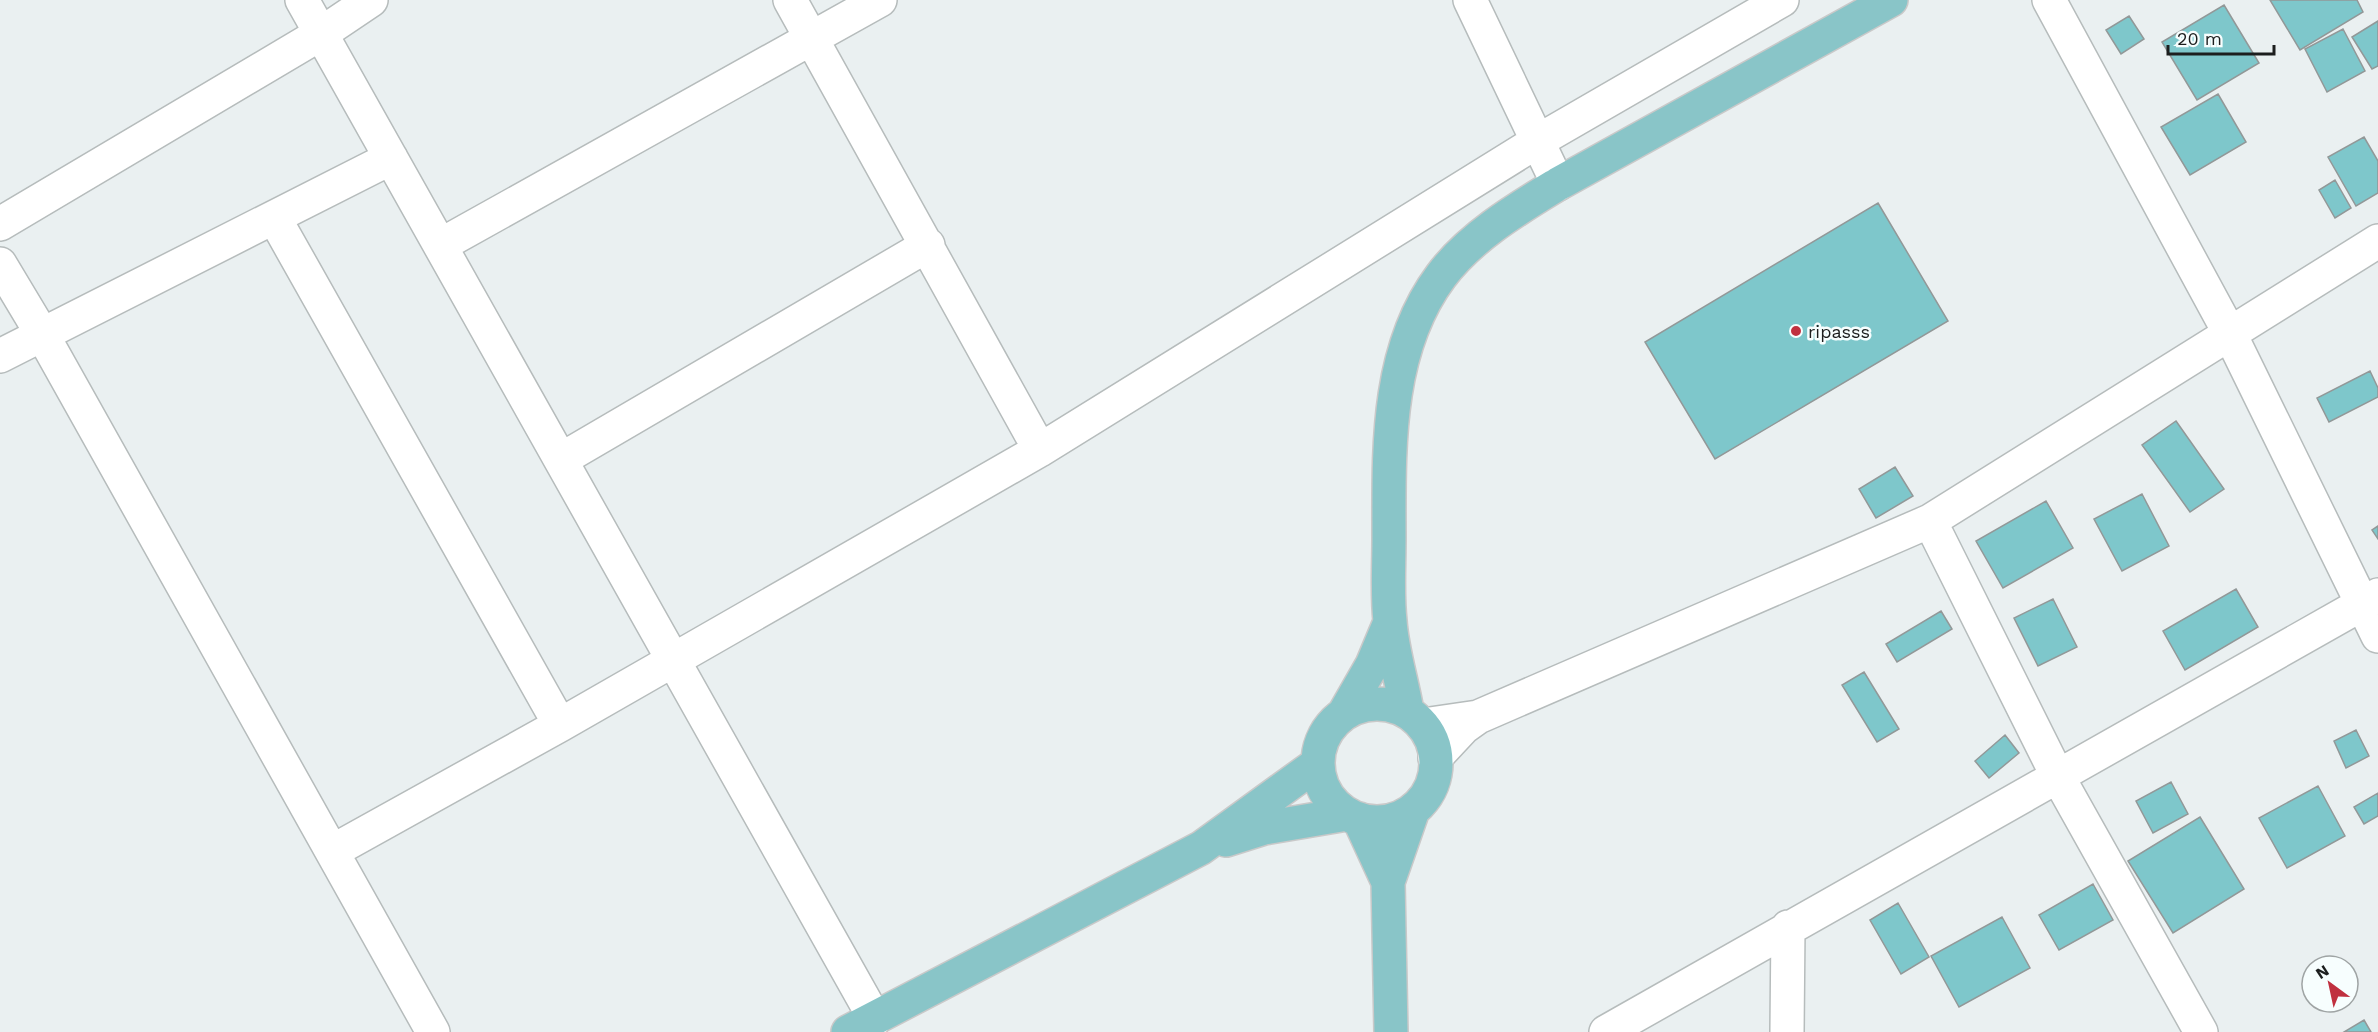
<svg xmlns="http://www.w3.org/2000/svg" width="2378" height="1032" font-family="'Work Sans',sans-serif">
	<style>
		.building { fill: #7ec7cb; stroke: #929898; stroke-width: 1.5 }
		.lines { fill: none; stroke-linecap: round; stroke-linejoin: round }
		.minor-casing { stroke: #b6bcbc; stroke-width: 36 }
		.major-casing { stroke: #c9c9c9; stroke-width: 36 }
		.minor { stroke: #fff; stroke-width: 33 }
		.major { stroke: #89c5c8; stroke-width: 33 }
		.poi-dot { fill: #c0303f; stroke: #f7fefe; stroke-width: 2 }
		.labels { text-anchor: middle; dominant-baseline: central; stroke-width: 5; stroke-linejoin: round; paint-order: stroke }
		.poi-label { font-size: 18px; fill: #1c1e1e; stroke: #f7fefe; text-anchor: start }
	</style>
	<rect width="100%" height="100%" fill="#eaf0f1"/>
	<!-- building -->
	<path class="building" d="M 2270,0 L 2357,0 L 2363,12 L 2300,50 Z
		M 2224,5 L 2259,63 L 2197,100 L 2162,42 Z
		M 2129,16 L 2144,39 L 2121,54 L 2106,30 Z
		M 2378,21 L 2378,66 L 2372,69 L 2352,37 Z
		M 2343,29 L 2365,71 L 2327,92 L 2305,49 Z
		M 2218,94 L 2246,142 L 2190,175 L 2161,127 Z
		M 2364,137 L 2378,161 L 2378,193 L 2356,206 L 2328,157 Z
		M 2335,180 L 2351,208 L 2335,218 L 2319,190 Z
		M 1878,203 L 1948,321 L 1715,459 L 1645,342 Z
		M 2370,371 L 2378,388 L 2378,397 L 2329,422 L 2317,398 Z
		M 2176,421 L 2224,489 L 2190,512 L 2142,445 Z
		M 1895,467 L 1913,496 L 1876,518 L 1859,489 Z
		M 2142,494 L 2169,546 L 2122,571 L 2094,519 Z
		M 2046,501 L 2073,548 L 2003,588 L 1976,541 Z
		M 2378,526 L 2378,539 L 2372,530 Z
		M 2236,589 L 2258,627 L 2185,670 L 2163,631 Z
		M 2053,599 L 2077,647 L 2038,666 L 2014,618 Z
		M 1941,611 L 1952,629 L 1897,662 L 1886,644 Z
		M 1864,672 L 1899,729 L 1877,742 L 1842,685 Z
		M 2356,730 L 2369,756 L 2346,768 L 2334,741 Z
		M 2005,735 L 2019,753 L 1989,778 L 1975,761 Z
		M 2171,782 L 2188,814 L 2153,833 L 2136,801 Z
		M 2318,786 L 2345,836 L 2287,868 L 2259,818 Z
		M 2378,793 L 2378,816 L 2364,824 L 2354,807 Z
		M 2200,817 L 2244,889 L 2173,933 L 2128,861 Z
		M 2093,884 L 2113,920 L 2059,950 L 2039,915 Z
		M 1898,903 L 1929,957 L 1901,974 L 1870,920 Z
		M 2002,917 L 2030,968 L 1959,1007 L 1931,956 Z
		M 2364,1020 L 2371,1032 L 2344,1032 Z"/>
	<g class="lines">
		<!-- minor casing -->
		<g class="minor-casing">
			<path id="minor" d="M 302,0 L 875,1019
				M 790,0 L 1040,450
				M 1470,0 L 1558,184
				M 2049,0 L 2229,332 L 2378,636
				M 275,219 L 560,725
				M 0,224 L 322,33 L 371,0
				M 441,245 L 880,0
				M 0,264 L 42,334 L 433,1032
				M 0,356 L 391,158
				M 562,459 L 928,245
				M 1930,521 L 2057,775 L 2201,1032
				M 1423,725 L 1478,717
				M 1435,758 L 1464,727 L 1478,717 L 1930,521 L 2378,241
				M 333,851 L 560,725 L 1040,450 L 1538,141 L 1782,0
				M 1606,1032 L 2378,595
				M 1787,1032 L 1788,927"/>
		</g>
		<!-- major casing -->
		<g class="major-casing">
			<path id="major" d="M1318 763a59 59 0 1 1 118 0a59 59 0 1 1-118 0Z
				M 1407,711 C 1402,681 1392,651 1390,621 C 1387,595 1389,566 1389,539 C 1389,451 1385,351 1441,276 C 1470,237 1517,209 1558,184 L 1891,0
				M 1345,712 L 1372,665 L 1390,622
				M 1359,819 L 1388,882
				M 1226,840 L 1264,828 L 1347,814
				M 848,1032 L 1201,848 L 1317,764
				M 1391,1032 L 1388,882 L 1413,810"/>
		</g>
		<!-- minor -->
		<use href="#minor" class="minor"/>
		<!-- major -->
		<use href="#major" class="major"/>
	</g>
	<!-- markers -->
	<circle class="poi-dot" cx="1796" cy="331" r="6"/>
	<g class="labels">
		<!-- poi labels -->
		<g class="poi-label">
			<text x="1808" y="331">ripasss</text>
		</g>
	</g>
	<!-- north arrow -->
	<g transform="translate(2330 984) rotate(327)"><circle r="28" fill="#f7fefe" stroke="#9fa4a4" stroke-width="1.5"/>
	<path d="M0-4.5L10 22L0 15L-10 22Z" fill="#c0303f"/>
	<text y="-9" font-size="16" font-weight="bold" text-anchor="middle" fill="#1c1e1e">N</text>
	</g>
	<!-- scale -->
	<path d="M2168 45v9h106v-9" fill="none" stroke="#1c1e1e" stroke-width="3"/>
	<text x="2177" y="45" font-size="18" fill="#1c1e1e" stroke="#f7fefe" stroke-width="4.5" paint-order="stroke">20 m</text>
</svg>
